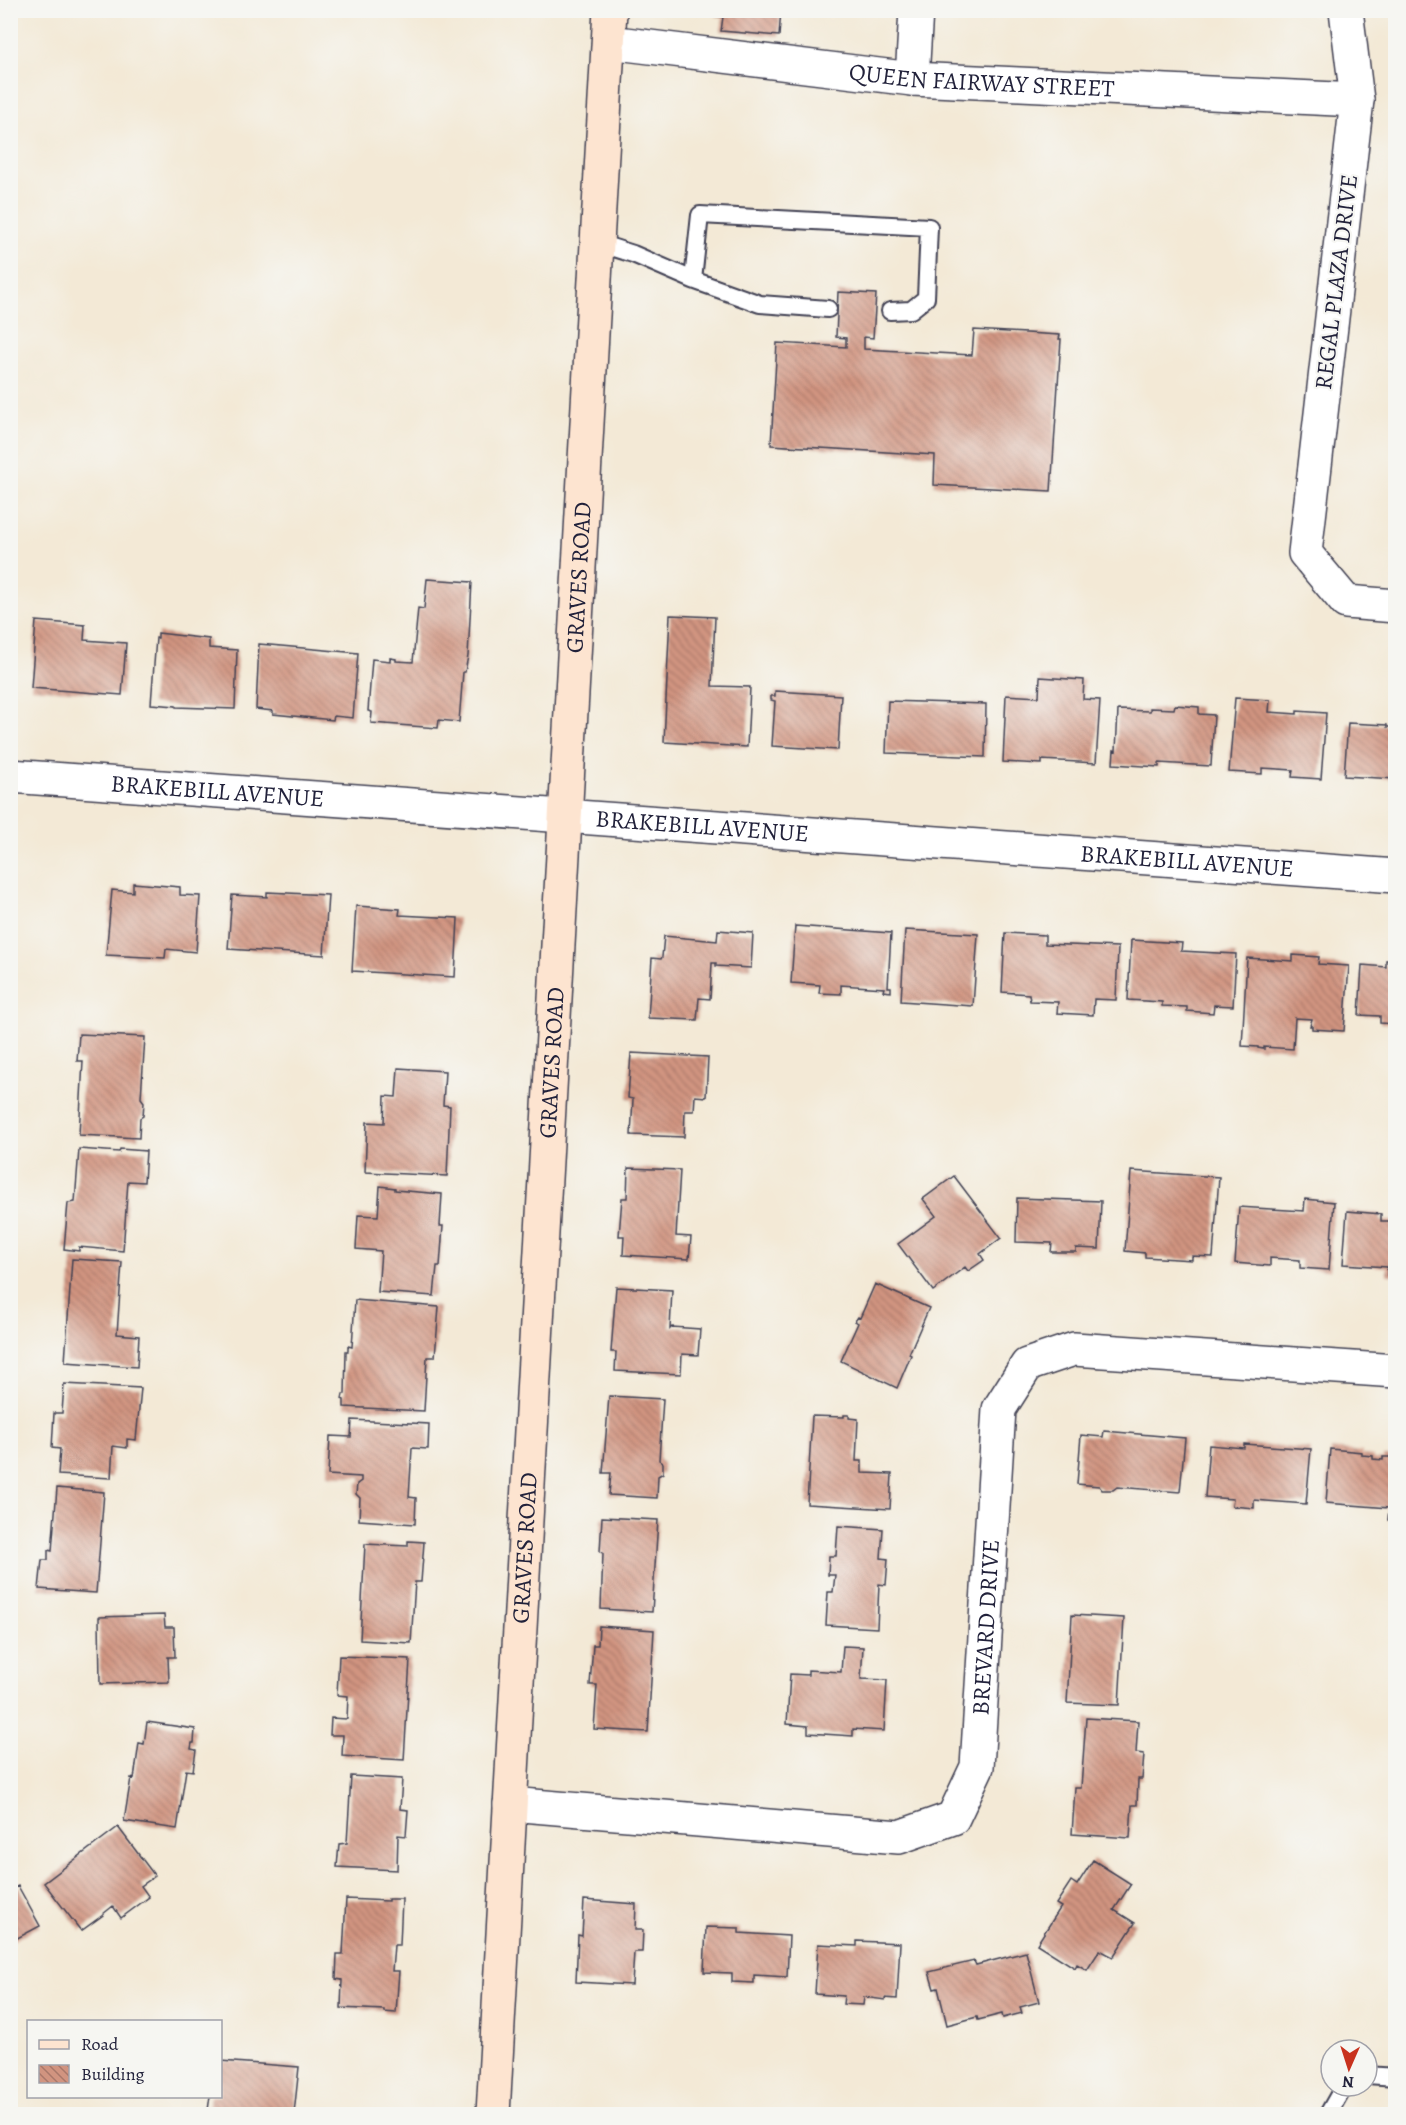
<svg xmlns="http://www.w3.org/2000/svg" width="1406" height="2125" font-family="Alegreya,serif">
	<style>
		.building { fill: url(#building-back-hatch) }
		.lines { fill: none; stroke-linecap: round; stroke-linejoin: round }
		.lane-casing { stroke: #414052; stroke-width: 20 }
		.street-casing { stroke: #414052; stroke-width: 36 }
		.secondary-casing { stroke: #414052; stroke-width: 36 }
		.lane { stroke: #fff; stroke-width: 16 }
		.street { stroke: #fff; stroke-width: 33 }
		.secondary { stroke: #fde4d0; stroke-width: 33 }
		.labels { text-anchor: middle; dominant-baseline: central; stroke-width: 4.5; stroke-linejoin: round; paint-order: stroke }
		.street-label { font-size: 24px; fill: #22223b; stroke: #f6f6f2 }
	</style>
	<defs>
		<pattern id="building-back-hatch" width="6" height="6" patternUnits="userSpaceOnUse" patternTransform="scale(1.5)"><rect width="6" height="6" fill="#d19480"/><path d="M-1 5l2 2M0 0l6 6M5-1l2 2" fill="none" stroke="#a9786a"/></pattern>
	</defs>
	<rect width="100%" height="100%" fill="#f6f6f2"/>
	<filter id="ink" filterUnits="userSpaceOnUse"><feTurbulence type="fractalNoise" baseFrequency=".0167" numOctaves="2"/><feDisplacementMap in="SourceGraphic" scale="12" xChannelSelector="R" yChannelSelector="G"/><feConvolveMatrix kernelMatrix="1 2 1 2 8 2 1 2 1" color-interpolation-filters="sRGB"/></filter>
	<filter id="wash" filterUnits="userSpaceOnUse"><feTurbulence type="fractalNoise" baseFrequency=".008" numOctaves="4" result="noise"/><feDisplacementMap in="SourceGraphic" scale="24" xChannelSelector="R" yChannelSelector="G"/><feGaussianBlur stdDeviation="1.35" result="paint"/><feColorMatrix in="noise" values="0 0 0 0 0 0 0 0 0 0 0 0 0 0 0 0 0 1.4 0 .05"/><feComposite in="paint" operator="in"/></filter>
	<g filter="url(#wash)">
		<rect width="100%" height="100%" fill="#f3e9d6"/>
		<g id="blocks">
			<!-- building -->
			<path class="building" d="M 717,10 L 781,10 L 779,36 L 721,31 L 723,17 L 716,16 Z
				M 838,292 L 876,294 L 873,338 L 864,337 L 864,349 L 972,355 L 974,330 L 1060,335 L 1059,339 L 1061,339 L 1051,491 L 934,485 L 935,455 L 771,445 L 777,343 L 846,347 L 846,338 L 836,337 Z
				M 427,579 L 472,582 L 468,656 L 465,672 L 463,672 L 459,722 L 439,720 L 438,728 L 371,723 L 372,712 L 368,711 L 372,659 L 390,661 L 390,658 L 396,659 L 396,661 L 413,662 L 418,608 L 424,609 Z
				M 670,615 L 715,617 L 712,686 L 750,687 L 747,747 L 664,742 Z
				M 36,621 L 85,625 L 84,640 L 126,643 L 122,695 L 31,688 Z
				M 158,633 L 209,639 L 209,648 L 237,650 L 235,709 L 176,707 L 176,706 L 151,704 L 156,638 L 158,638 Z
				M 259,644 L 358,653 L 353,718 L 334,716 L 333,720 L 273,714 L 273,711 L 256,709 Z
				M 1040,677 L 1084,680 L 1083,699 L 1100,700 L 1096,763 L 1042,760 L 1042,764 L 1003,762 L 1006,695 L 1039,697 Z
				M 775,691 L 841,695 L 838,750 L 772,746 L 775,701 L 771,700 L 771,696 L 775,696 Z
				M 1235,698 L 1270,700 L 1269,712 L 1297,714 L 1297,711 L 1326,713 L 1321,779 L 1292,777 L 1293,770 L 1262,768 L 1262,774 L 1229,772 Z
				M 888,701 L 986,704 L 985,757 L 886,753 Z
				M 1175,705 L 1199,707 L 1199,714 L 1214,715 L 1211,766 L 1159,763 L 1159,767 L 1113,764 L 1114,750 L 1116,751 L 1118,710 L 1150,711 L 1150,708 L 1174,709 Z
				M 1348,723 L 1387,725 L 1387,727 L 1396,727 L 1396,779 L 1344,776 Z
				M 133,883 L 180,887 L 180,895 L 200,896 L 196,952 L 166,949 L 165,958 L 106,955 L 112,890 L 133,892 Z
				M 267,892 L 328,895 L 324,955 L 228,949 L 232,895 L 267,897 Z
				M 356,906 L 400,909 L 399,915 L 458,918 L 455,977 L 352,971 Z
				M 795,926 L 891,933 L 888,987 L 891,987 L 891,992 L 883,991 L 884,988 L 841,985 L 841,994 L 819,993 L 820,985 L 791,983 Z
				M 718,930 L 753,933 L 751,968 L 716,966 L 716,963 L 712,963 L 710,999 L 699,998 L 697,1020 L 648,1018 L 652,958 L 661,959 L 662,957 L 664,936 L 717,941 Z
				M 905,930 L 978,934 L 973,1006 L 901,1001 Z
				M 1005,933 L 1045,935 L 1045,944 L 1118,947 L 1116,1000 L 1094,999 L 1093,1015 L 1057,1013 L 1058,1002 L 1030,1001 L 1029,994 L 1002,992 Z
				M 1131,940 L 1182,943 L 1181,951 L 1236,954 L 1233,1006 L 1214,1005 L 1213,1013 L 1187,1011 L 1187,1007 L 1162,1006 L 1162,1002 L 1128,1000 Z
				M 1293,955 L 1319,957 L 1318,964 L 1349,966 L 1344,1031 L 1312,1029 L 1312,1026 L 1310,1026 L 1312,1019 L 1295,1018 L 1293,1049 L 1264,1047 L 1264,1049 L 1258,1048 L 1258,1047 L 1242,1046 L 1247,958 L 1293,961 Z
				M 1386,960 L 1396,960 L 1396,1024 L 1380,1023 L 1380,1016 L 1359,1015 L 1362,965 L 1386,967 Z
				M 79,1034 L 145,1037 L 141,1098 L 144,1102 L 143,1116 L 140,1118 L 139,1138 L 79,1135 L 83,1061 L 77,1061 Z
				M 631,1053 L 708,1057 L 706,1097 L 695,1096 L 694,1111 L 685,1111 L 684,1137 L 631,1135 L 633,1099 L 628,1098 Z
				M 398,1068 L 445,1071 L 443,1105 L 450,1106 L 447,1176 L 365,1172 L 367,1122 L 384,1123 L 385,1096 L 396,1097 Z
				M 79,1149 L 119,1152 L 120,1149 L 146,1151 L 144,1182 L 128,1181 L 123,1251 L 79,1247 L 79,1251 L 64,1249 L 68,1203 L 75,1202 Z
				M 628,1168 L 680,1170 L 676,1236 L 691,1237 L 689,1259 L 623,1255 L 624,1236 L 619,1236 L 622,1198 L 627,1198 Z
				M 1131,1171 L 1219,1177 L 1213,1257 L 1192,1256 L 1192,1260 L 1145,1257 L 1145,1253 L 1125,1251 Z
				M 954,1176 L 1001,1238 L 980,1254 L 984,1260 L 968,1271 L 965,1267 L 933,1291 L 898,1244 L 936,1216 L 923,1199 Z
				M 380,1186 L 395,1188 L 395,1190 L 442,1194 L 440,1226 L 443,1226 L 440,1266 L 437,1266 L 434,1296 L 378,1292 L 381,1251 L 356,1249 L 358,1215 L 378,1216 Z
				M 1017,1198 L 1101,1201 L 1099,1249 L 1076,1248 L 1076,1252 L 1051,1252 L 1052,1243 L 1016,1242 Z
				M 1305,1199 L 1334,1202 L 1329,1270 L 1300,1268 L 1300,1260 L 1270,1258 L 1270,1266 L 1235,1263 L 1239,1207 L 1304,1211 Z
				M 1347,1211 L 1381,1214 L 1381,1221 L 1396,1221 L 1396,1275 L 1387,1275 L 1387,1267 L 1343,1264 Z
				M 72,1259 L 122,1262 L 117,1334 L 139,1336 L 137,1367 L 65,1362 Z
				M 875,1284 L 929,1308 L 909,1354 L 911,1355 L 897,1388 L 841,1361 L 858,1323 L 855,1321 L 858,1317 L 860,1318 Z
				M 616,1287 L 672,1290 L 670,1329 L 672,1327 L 700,1329 L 698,1355 L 682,1354 L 681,1374 L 615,1371 L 616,1352 L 611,1352 Z
				M 355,1300 L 439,1307 L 435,1357 L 427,1357 L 424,1411 L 344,1407 L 344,1400 L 342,1399 L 343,1394 L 345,1394 L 346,1351 L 348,1351 L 348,1346 L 352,1347 Z
				M 64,1384 L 141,1388 L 136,1440 L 127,1439 L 127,1448 L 113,1446 L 111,1478 L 58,1475 L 60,1449 L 52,1448 L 54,1413 L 62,1413 Z
				M 609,1396 L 663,1399 L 659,1460 L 663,1463 L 663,1473 L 658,1476 L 657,1498 L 609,1495 L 611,1473 L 603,1473 Z
				M 844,1415 L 849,1415 L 849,1418 L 858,1419 L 856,1461 L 862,1461 L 862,1473 L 892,1474 L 890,1509 L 807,1504 L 812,1416 L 844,1417 Z
				M 352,1420 L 429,1424 L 428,1449 L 412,1448 L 409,1497 L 416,1498 L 415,1524 L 359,1520 L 360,1498 L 356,1494 L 357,1484 L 361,1481 L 361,1477 L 328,1475 L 330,1436 L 351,1437 Z
				M 1104,1431 L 1185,1438 L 1180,1492 L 1117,1487 L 1113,1490 L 1102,1490 L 1099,1486 L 1077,1484 L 1081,1435 L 1103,1437 Z
				M 1244,1444 L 1311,1449 L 1306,1504 L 1254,1500 L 1254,1508 L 1232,1506 L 1233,1499 L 1205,1497 L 1209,1445 L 1244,1448 Z
				M 1330,1449 L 1362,1452 L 1362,1455 L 1373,1456 L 1373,1459 L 1383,1460 L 1383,1457 L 1393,1457 L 1396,1451 L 1396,1520 L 1388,1520 L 1389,1508 L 1326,1503 Z
				M 57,1488 L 104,1492 L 96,1593 L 39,1589 L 42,1560 L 48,1560 L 48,1550 L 52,1551 Z
				M 602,1517 L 658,1520 L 652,1612 L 601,1609 L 603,1553 L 600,1552 Z
				M 838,1526 L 883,1529 L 881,1558 L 888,1559 L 886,1585 L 879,1584 L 877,1628 L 826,1625 L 828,1592 L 833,1592 L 835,1575 L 828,1575 L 829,1556 L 836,1556 Z
				M 408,1541 L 424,1542 L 421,1582 L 415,1582 L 411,1643 L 360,1640 L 365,1544 L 408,1546 Z
				M 164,1615 L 165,1627 L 174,1627 L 175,1657 L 168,1657 L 169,1682 L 100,1684 L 99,1617 Z
				M 1072,1615 L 1124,1618 L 1119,1705 L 1067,1703 Z
				M 599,1626 L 654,1630 L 648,1732 L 594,1729 L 597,1685 L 590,1685 L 593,1645 L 598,1645 Z
				M 843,1646 L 863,1647 L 861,1679 L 887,1680 L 884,1731 L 853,1729 L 853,1736 L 808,1733 L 808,1726 L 787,1724 L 790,1674 L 808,1675 L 808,1670 L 841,1672 Z
				M 339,1656 L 410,1659 L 404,1760 L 342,1756 L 343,1735 L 330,1735 L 331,1718 L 347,1719 L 348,1696 L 337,1695 Z
				M 1086,1718 L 1138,1721 L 1136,1753 L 1144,1754 L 1142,1779 L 1138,1779 L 1137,1805 L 1132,1805 L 1130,1838 L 1072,1834 L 1075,1788 L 1081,1788 Z
				M 147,1722 L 195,1729 L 194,1743 L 192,1743 L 191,1749 L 196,1750 L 193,1771 L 186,1770 L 177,1829 L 124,1821 L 131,1778 L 134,1779 L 139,1743 L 144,1744 Z
				M 351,1776 L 402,1779 L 400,1809 L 408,1810 L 406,1836 L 398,1835 L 397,1870 L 337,1867 L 339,1844 L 347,1843 Z
				M 118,1827 L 155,1876 L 141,1886 L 149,1897 L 121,1918 L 113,1906 L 103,1914 L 103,1915 L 81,1931 L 44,1883 Z
				M 1093,1860 L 1131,1884 L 1114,1910 L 1135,1923 L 1113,1957 L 1100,1950 L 1087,1970 L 1077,1964 L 1075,1968 L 1037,1944 L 1061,1907 L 1056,1904 L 1071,1881 L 1077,1885 Z
				M 18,1886 L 40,1926 L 10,1942 L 10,1890 Z
				M 346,1899 L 388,1901 L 388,1899 L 402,1899 L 400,1945 L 394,1945 L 392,1971 L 399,1971 L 396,2013 L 384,2012 L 384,2010 L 341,2008 L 342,1980 L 336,1979 L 337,1954 L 343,1954 Z
				M 584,1900 L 636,1904 L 635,1930 L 643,1930 L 642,1952 L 634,1952 L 632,1985 L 576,1982 L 578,1935 L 582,1936 Z
				M 706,1927 L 739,1928 L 739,1933 L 789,1936 L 787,1977 L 754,1975 L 754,1983 L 732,1982 L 732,1973 L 704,1972 Z
				M 857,1941 L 900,1943 L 897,1999 L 885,1998 L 885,2000 L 864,1997 L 863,2005 L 843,2004 L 844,1996 L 815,1994 L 818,1944 L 857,1946 Z
				M 1026,1952 L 1039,2002 L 1020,2007 L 1022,2013 L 1003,2018 L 1002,2014 L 978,2020 L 977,2017 L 947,2025 L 938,1988 L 934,1989 L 929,1972 L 974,1961 L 976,1965 Z
				M 220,2061 L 299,2067 L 294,2114 L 256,2114 L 208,2110 L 210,2096 L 220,2096 Z"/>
		</g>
	</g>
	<g filter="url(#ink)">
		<use href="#blocks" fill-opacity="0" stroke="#414052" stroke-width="1.5"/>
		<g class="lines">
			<!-- lane casing -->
			<g class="lane-casing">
				<path id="lane" d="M 598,243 L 633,254 L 693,280 L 700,215 L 929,227 L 926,298 L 911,310 L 890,311
					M 693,280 L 760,304 L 828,309
					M 1367,2075 L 1396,2077
					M 1328,2114 L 1344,2086"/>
			</g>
			<!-- street casing -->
			<g class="street-casing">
				<g id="street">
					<path d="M 1346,10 L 1357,100 L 1305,553 L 1346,602 L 1396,606"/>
					<path id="s1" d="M 609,42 L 912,79 L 1357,100"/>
					<path d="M 912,79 L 916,10"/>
					<path id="s2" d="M 10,776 L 1396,876"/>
					<path id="s3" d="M 510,1804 L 899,1837 L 953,1818 L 977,1767 L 999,1409 L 1027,1365 L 1074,1349 L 1396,1371"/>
				</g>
			</g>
			<!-- secondary casing -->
			<g class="secondary-casing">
				<g id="secondary">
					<path id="s4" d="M 493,2114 L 610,10"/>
				</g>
			</g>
			<!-- lane -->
			<use href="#lane" class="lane"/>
			<!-- street -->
			<use href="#street" class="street"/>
			<!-- secondary -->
			<use href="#secondary" class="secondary"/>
		</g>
	</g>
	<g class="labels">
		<!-- street labels -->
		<g class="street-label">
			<text stroke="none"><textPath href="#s1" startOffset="375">QUEEN FAIRWAY STREET</textPath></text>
			<text transform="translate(1336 282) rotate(-83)">REGAL PLAZA DRIVE</text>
			<text stroke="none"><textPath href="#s4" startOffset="1539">GRAVES ROAD</textPath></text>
			<text stroke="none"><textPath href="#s2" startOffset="208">BRAKEBILL AVENUE</textPath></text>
			<text stroke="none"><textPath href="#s2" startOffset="694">BRAKEBILL AVENUE</textPath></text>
			<text stroke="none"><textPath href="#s2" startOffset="1180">BRAKEBILL AVENUE</textPath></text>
			<text stroke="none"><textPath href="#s4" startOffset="1053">GRAVES ROAD</textPath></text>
			<text stroke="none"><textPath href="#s4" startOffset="567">GRAVES ROAD</textPath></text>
			<text stroke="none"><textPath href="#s3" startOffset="644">BREVARD DRIVE</textPath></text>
		</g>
	</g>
	<!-- margin -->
	<rect width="1406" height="2125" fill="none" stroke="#f6f6f2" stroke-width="36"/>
	<!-- legend -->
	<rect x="27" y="2020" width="195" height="78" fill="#f6f6f2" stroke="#a1a1a9" stroke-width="1.5"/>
	<rect x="39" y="2040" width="30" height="9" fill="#fde4d0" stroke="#a1a1a9" stroke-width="1.5"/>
	<text x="81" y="2050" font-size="18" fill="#22223b">Road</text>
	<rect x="39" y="2065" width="30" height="18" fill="url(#building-back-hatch)" stroke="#a1a1a9" stroke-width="1.5"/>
	<text x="81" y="2080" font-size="18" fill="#22223b">Building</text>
	<!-- north arrow -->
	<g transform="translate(1349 2068) rotate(183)"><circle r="28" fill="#f6f6f2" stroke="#a1a1a9" stroke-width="1.5"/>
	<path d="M0-4.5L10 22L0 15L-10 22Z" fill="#c8321e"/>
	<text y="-9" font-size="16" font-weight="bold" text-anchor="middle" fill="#22223b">N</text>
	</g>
</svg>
